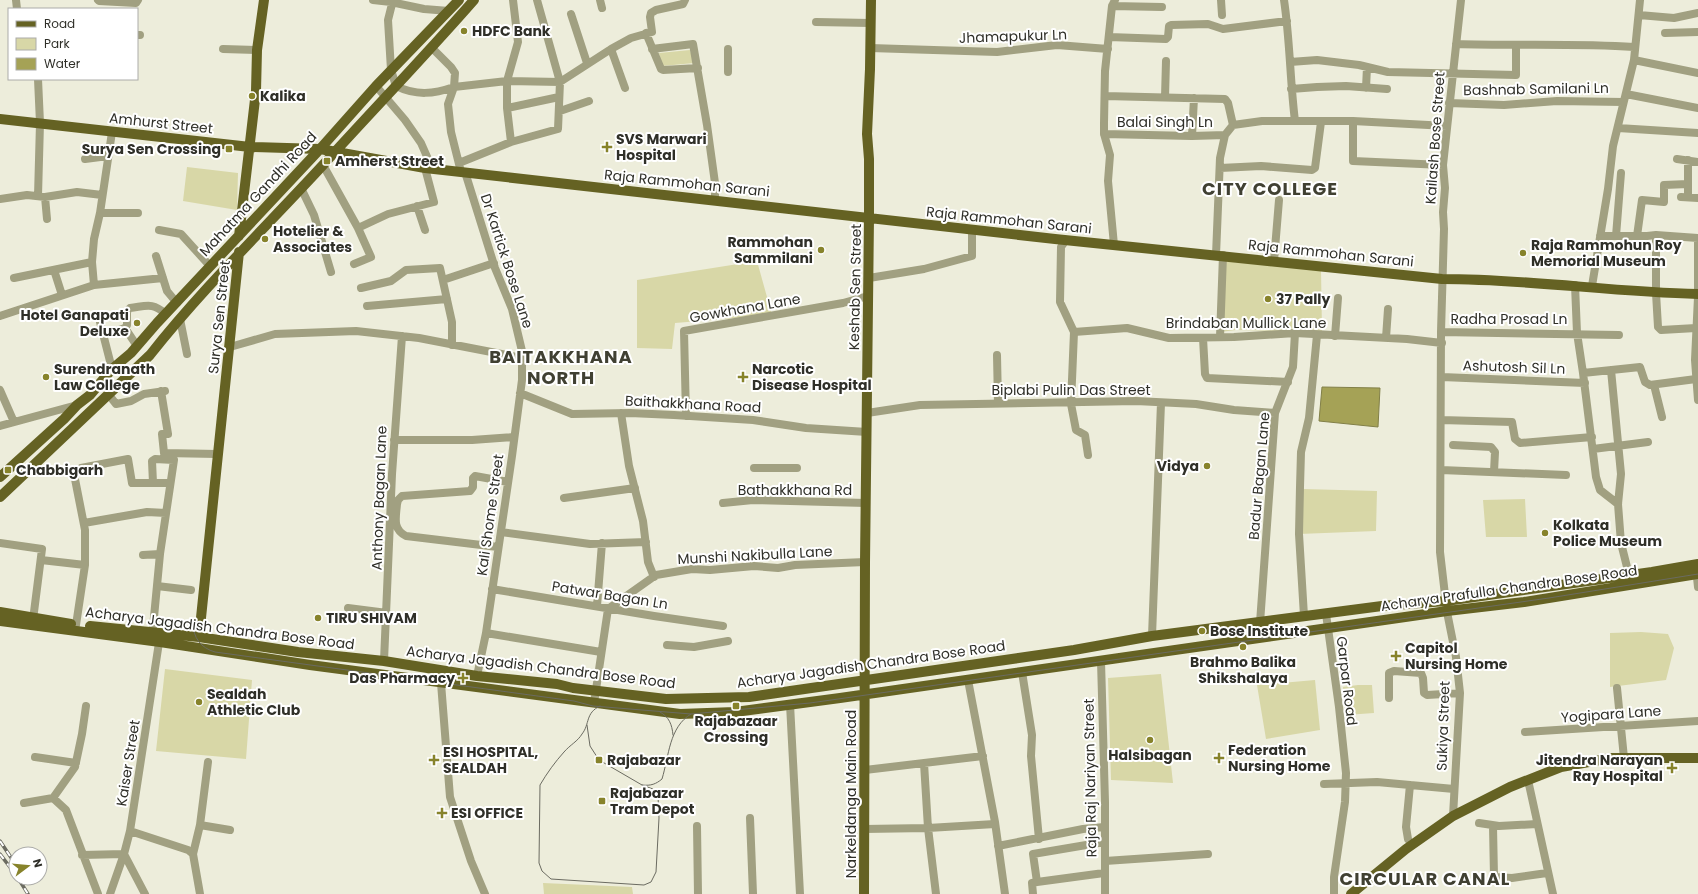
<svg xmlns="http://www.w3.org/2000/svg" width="1698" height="894" font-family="Poppins,sans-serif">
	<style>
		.green { fill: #d8d7a7 }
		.water { fill: #a5a256; stroke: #828048 }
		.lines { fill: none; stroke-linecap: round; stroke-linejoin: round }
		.minor { stroke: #a1a081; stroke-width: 8 }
		.major { stroke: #656223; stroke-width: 10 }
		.tram { stroke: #6b6b61; stroke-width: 1 }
		.rail-casing { stroke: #6b6b61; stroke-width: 3.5 }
		.rail { stroke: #fff; stroke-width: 2; stroke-dasharray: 6; stroke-linecap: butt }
		.poi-dot { fill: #87832b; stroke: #fff; stroke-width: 1.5 }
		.labels { text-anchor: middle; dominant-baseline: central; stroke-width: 4; stroke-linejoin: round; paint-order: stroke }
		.poi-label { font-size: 14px; font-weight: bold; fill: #2f2f28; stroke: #fff; text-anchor: start }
		.street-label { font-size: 14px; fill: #2f2f28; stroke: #fff }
		.district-label { font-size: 18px; font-weight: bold; letter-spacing: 1px; fill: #404032; stroke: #fff }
	</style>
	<rect width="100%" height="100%" fill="#ededdb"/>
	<!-- green -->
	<path class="green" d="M 690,50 L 694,63 L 662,66 L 659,53 Z
		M 187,167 L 238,173 L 237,210 L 183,201 Z
		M 757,261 L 772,315 L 675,323 L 672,349 L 637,348 L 637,280 Z
		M 1220,261 L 1321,269 L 1322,332 L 1236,330 L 1220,332 Z
		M 1303,489 L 1377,491 L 1376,531 L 1299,534 Z
		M 1525,499 L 1527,537 L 1486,537 L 1483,500 Z
		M 1641,632 L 1668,634 L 1674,648 L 1666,680 L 1610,687 L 1610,633 Z
		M 165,669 L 252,680 L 246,759 L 156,751 Z
		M 1161,674 L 1173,783 L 1111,780 L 1108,678 Z
		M 1315,680 L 1320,730 L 1266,739 L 1257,685 Z
		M 1358,685 L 1372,685 L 1374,713 L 1346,715 L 1343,687 Z
		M 543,883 L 632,887 L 633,894 L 544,894 Z"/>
	<!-- water -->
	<path class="water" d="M 1322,387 L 1380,388 L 1378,427 L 1319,421 Z"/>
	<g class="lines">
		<!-- minor -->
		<path class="minor" d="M 16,0 L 17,9
			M 98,0 L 99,1 L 136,3 L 138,0
			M 373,0 L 391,2 L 424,9 L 449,11
			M 393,0 L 388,20 L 391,70 L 396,86 C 416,96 434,94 454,87 L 455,73 L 451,67 L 432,48
			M 600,0 L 602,8
			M 1221,0 L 1222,15
			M 1284,0 C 1290,40 1290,81 1295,121
			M 1112,6 L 1162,7
			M 571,14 L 587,63
			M 1639,15 L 1674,18 L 1698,13
			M 816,22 L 870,23
			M 646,33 L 661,69 L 663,70 L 698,68
			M 1665,33 L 1698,32
			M 137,35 L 140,35
			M 1109,37 L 1166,39 L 1168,37 L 1169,26 L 1171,25 L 1208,24 L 1223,29 L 1287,21
			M 1456,44 C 1515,46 1575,43 1634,47
			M 870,48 L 997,52 L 1057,45 L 1108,49
			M 223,49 L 257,50
			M 611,49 L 625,88
			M 652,49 L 693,44 L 707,125 L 715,183 L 715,201
			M 1634,60 L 1698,73
			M 1290,62 L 1317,60 L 1359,65 L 1388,72 L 1516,75 L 1516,46
			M 728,72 L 728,49
			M 376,86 L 405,120 L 421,143 L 432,168
			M 1366,88 L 1367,67
			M 1291,89 L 1317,87 L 1346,86 L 1387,89
			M 1626,94 L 1698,108
			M 1105,96 L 1225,99 L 1228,103 L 1233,125
			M 1165,97 L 1166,61
			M 1449,103 L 1504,105 L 1557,101 L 1623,102
			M 507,108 L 559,97
			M 560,111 L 589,101
			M 1353,121 L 1353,161 L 1443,165
			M 1618,128 L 1698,133
			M 1104,134 L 1192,136 L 1225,135
			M 1192,136 L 1194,98
			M 511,142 L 507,108 L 507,81 L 518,42 L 513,0
			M 85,159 L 108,156
			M 1677,159 L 1698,162
			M 1688,160 L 1688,197
			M 459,163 L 511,142 L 558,129 L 560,82 L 537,0
			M 323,165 L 358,228
			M 1220,168 L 1261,166 L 1312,170 L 1315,168 L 1321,122
			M 461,172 L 451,132 L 448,104 L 454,87 L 507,81 L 560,82 L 611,49 L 631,38 L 652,32 L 650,17 L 651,13 L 656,10 L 683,4 L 685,0
			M 465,172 L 495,268 L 512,309 L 522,351 L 522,380 L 512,456 L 486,633 L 477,676
			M 301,188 L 314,215 L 331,272
			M 38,196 L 40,123 L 38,79
			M 45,197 L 47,219
			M 1681,197 L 1698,198
			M 0,199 L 27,195 L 45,197 L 77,192 L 102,195
			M 417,206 L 425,230
			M 100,213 L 138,213
			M 159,230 L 181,234 L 210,266
			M 1656,235 L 1656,293 L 1658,327 L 1661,330 L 1696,328
			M 1600,236 L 1647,236 L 1656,235 L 1698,238
			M 1616,236 L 1621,173
			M 1637,236 L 1642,200 L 1664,202 L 1664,185 L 1688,184
			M 1066,240 L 1061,247 L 1060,302 L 1074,332 L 1071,404 L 1076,430 L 1085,435 L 1088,455
			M 1698,241 L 1698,289
			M 1114,245 L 1108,181 L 1110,155 L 1104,134 L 1104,123 L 1105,71 L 1112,6 L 1115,0
			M 1216,255 L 1220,158 L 1225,135 L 1233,125 L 1262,121 L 1353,121 L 1447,126
			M 156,256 L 167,291 L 177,303
			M 1274,261 L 1279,200
			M 354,264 L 371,257 L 358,228 L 388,214 L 434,202 L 425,168
			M 54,270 L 62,295
			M 14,278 L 92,262
			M 869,278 L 924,269 L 972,256 L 972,230
			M 443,280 L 494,263
			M 94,285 L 92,262 L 94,239 L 100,213 L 112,132
			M 1575,285 L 1577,333 L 1583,373 L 1596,477 L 1600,490 L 1618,504
			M 1592,286 L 1608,189 L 1613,146 L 1634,60 L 1640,0
			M 361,288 L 391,281 L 406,270 L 440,268 L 452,322 L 452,345
			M 1698,297 L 1695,360 L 1698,400
			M 367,306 L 447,299
			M 0,316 L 94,285 L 163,278
			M 180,319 L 187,354
			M 100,322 L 112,369
			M 125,328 L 137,346
			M 1074,332 L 1127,328 L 1169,338 L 1234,337 L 1295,333 L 1407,339 L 1442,343
			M 1441,332 L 1619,335
			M 103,335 L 125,328 L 127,325 L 127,311 L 130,308 C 147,306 152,302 166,314
			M 1335,336 L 1338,298
			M 1220,337 L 1223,255
			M 1203,338 L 1205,374 L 1207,378 L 1288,382
			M 1386,338 L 1388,309
			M 230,347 L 275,334 L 356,331 L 419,338 L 522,358
			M 997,355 L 998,403
			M 1611,370 L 1621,474 L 1618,504 L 1621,543 L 1629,575
			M 1583,373 L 1640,367 L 1645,382 L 1650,385 L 1696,379
			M 1442,377 L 1585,383
			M 1654,385 L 1662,417
			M 0,390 L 14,422
			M 161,391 L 168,434 L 162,434 L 164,453 L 217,454
			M 520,393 L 572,414 L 630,413 L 674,415 L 753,420 L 806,428 L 867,432
			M 109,395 L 116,404 L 131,401 L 144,394 L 165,391
			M 621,413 L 629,466 L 643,521 L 648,562 L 654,577
			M 867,413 L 920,405 L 1136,401 L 1196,404 L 1234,410 L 1275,413
			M 686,416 L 684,331 L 843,303 L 868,296
			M 1441,420 L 1512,422 L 1515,439 L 1520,443 L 1592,437
			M 0,426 L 77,405
			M 394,440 L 472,440 L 514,437
			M 1453,445 L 1491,447 L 1495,452 L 1494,472
			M 1593,449 L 1648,442
			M 754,468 L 797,468
			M 1441,470 L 1566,475
			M 564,498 L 635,488
			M 723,503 L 753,500 L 866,503
			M 84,523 L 147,512 L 166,513
			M 501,532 L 590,544 L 646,542
			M 0,543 L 42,549 L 34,612
			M 498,547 L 406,536 C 392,529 396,517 397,504 L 398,500 L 402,496 L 470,491 L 473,487 L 473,478 L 475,476 L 508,482
			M 143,555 L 160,554
			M 41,560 L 85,565
			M 1696,568 L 1698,587
			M 157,586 L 191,590
			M 492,589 L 654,616 L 723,626
			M 597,606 L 602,543
			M 348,608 L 387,613
			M 1326,614 L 1339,707 L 1346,773 L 1345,802 L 1334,877 L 1334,894
			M 1304,616 L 1299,534 L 1300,487 L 1301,452 L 1309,418 L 1317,335
			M 1260,623 L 1275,413 L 1293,367 L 1295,333
			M 76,625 L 85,565 L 85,530 L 74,474 L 81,468 L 128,459 L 132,483 L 170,483
			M 486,633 L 601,652
			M 1152,636 L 1161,403
			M 152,638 L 160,554 L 174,460 L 155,459 L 152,461 L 153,483
			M 667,645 L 694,647 L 728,641
			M 384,661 L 392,474 L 402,336
			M 1101,661 L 1105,802 L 1105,894
			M 441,670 L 441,683 L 450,797 L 471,861 L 485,894
			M 1022,672 L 1032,735 L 1031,756 L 1039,839
			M 968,680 L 995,822 L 1005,894
			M 1617,688 L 1624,758
			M 1389,698 L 1389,673 L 1394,671 L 1421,673 L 1423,678 L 1424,693 L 1427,695 L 1460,693
			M 594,703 L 608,609 L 656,575 L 692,569 L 710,570 L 754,566 L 778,568 L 795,565 L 865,562
			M 790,704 L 800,894
			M 1525,732 L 1698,721
			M 35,757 L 76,763
			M 924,763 L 928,828 L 936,894
			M 865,770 L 983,756
			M 1528,780 L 1553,894
			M 1324,784 L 1377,782 L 1454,789
			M 53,798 L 75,767 L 82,734 L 86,706
			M 24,803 L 53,798 L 66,810 L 98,894
			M 1453,816 L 1460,693 L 1456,657 L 1447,612 L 1440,552 L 1441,332 L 1444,229 L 1443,212 L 1445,188 L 1443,165 L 1461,0
			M 750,818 L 753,894
			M 1479,823 L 1499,826 L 1537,824
			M 200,825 L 230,830
			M 697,826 L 698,894
			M 1493,826 L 1494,877 L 1512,878 L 1547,873
			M 864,829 L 928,828 L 995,824
			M 130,831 L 188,850 L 193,854 L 200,894
			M 1408,839 L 1406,827 L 1410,785
			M 1104,842 L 1033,854 L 1037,882 L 1104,873
			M 998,846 L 1083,829 L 1104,827
			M 193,854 L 200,825 L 208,762
			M 82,855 L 124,854 L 145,894
			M 1105,861 L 1208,854
			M 110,894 L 124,854 L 130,831 L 160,636
			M 1033,894 L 1032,883 L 1037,882"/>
		<!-- major -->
		<path class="major" d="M 0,119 L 250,147 L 320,149 L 425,168 L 1055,239 L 1442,279 C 1528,279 1612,292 1698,294
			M 239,236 L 256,91 L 257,50 L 264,0
			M 0,477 L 64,419 L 77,405 L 90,395 L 112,369 L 131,353 L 157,323 L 320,149 L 376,86 L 459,0
			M 0,497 L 150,355 C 203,288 265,228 323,165 C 373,110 425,56 474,0
			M 0,612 L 71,624
			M 0,621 L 160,642 L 310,665 L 680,714 L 735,712 L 840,698 L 1447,611 L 1524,602 L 1698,574
			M 90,626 L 199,637 L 298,652 L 384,661 L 477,676 L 557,684 L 573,688 L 666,699 L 749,697 L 1074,650 L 1152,636 L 1382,606 L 1446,601 L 1652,572 L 1698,564
			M 199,637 L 239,252
			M 864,894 L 865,562 L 869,218 L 869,159 L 867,134 L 870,69 L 871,0
			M 1351,894 L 1406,849 L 1453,816 L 1510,787 L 1561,767 L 1611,758 L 1698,758"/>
		<!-- tram -->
		<path class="tram" d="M 193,623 C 193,638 201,648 215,652 L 574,701 L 593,706 L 691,714 L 810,703 L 1549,598 L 1698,574
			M 600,706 C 585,713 590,724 582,734 C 578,741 570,745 564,752 C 555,762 547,773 540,785 L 539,863 L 542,871 L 551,879 L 644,885 L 651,882 L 656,872 L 659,818 L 658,796 L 653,789 L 642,785
			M 660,712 C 669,717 672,724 673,735
			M 587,725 L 590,746 L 599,760 L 642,785 C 651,786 656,784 662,779 C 669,756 669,727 691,714"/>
		<!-- rail casing -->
		<g class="rail-casing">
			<path id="rail" d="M 0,841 L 16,865
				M 0,854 L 16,875
				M 18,878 L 28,894"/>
		</g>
		<!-- rail -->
		<use href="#rail" class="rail"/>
	</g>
	<!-- markers -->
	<g class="poi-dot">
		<circle cx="464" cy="31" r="4"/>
		<circle cx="252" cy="96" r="4"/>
		<path d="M605 141h4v4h4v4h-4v4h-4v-4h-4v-4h4z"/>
		<rect x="225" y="145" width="8" height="8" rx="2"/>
		<rect x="323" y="157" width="8" height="8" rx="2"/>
		<circle cx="265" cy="239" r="4"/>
		<circle cx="821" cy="250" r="4"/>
		<circle cx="1523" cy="253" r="4"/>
		<circle cx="1268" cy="299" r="4"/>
		<circle cx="137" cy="323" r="4"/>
		<circle cx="46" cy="377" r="4"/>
		<path d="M741 371h4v4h4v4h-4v4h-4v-4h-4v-4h4z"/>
		<circle cx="1207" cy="466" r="4"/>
		<rect x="4" y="466" width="8" height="8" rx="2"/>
		<circle cx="1545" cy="533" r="4"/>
		<circle cx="318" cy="618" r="4"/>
		<circle cx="1202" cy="631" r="4"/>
		<circle cx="1243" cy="647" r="4"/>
		<path d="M1394 650h4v4h4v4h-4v4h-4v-4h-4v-4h4z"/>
		<path d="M461 672h4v4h4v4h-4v4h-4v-4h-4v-4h4z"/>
		<circle cx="199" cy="702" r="4"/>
		<rect x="732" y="702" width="8" height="8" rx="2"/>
		<circle cx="1150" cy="740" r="4"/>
		<path d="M1217 752h4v4h4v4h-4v4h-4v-4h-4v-4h4z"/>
		<path d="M432 754h4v4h4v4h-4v4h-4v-4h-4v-4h4z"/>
		<rect x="595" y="756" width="8" height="8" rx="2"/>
		<path d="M1670 762h4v4h4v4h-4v4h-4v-4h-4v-4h4z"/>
		<rect x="598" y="797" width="8" height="8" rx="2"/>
		<path d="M440 807h4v4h4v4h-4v4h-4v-4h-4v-4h4z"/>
	</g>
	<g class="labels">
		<!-- poi labels -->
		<g class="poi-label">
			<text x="472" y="31">HDFC Bank</text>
			<text x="260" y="96">Kalika</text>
			<text x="616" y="139">SVS Marwari<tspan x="616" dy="16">Hospital</tspan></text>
			<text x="221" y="149" text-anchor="end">Surya Sen Crossing</text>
			<text x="335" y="161">Amherst Street</text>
			<text x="273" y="231">Hotelier &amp;<tspan x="273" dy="16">Associates</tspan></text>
			<text x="813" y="242" text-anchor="end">Rammohan<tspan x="813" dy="16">Sammilani</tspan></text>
			<text x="1531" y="245">Raja Rammohun Roy<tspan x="1531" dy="16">Memorial Museum</tspan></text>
			<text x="1276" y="299">37 Pally</text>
			<text x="129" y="315" text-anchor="end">Hotel Ganapati<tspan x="129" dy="16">Deluxe</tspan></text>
			<text x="54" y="369">Surendranath<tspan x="54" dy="16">Law College</tspan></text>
			<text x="752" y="369">Narcotic<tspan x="752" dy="16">Disease Hospital</tspan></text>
			<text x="1199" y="466" text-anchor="end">Vidya</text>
			<text x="16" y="470">Chabbigarh</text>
			<text x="1553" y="525">Kolkata<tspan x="1553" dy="16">Police Museum</tspan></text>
			<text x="326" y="618">TIRU SHIVAM</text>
			<text x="1210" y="631">Bose Institute</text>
			<text x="1405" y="648">Capitol<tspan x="1405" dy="16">Nursing Home</tspan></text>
			<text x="1243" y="662" text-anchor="middle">Brahmo Balika<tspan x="1243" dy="16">Shikshalaya</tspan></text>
			<text x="455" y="678" text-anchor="end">Das Pharmacy</text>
			<text x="207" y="694">Sealdah<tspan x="207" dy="16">Athletic Club</tspan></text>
			<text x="736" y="721" text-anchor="middle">Rajabazaar<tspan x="736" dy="16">Crossing</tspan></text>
			<text x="1228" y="750">Federation<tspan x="1228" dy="16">Nursing Home</tspan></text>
			<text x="443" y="752">ESI HOSPITAL,<tspan x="443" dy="16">SEALDAH</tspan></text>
			<text x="1150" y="755" text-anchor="middle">Halsibagan</text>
			<text x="607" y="760">Rajabazar</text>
			<text x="1663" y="760" text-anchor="end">Jitendra Narayan<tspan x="1663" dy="16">Ray Hospital</tspan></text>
			<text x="610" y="793">Rajabazar<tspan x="610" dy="16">Tram Depot</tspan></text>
			<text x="451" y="813">ESI OFFICE</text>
		</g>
		<!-- street labels -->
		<g class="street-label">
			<text transform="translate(1013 36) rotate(-2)">Jhamapukur Ln</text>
			<text transform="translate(1536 89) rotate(-1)">Bashnab Samilani Ln</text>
			<text x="1165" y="122">Balai Singh Ln</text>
			<text transform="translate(161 123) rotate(6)">Amhurst Street</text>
			<text transform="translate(1435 138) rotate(-86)">Kailash Bose Street</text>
			<text transform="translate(687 183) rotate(6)">Raja Rammohan Sarani</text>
			<text transform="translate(258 194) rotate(-47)">Mahatma Gandhi Road</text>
			<text transform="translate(1009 220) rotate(6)">Raja Rammohan Sarani</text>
			<text transform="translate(1331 253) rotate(6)">Raja Rammohan Sarani</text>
			<text transform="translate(507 261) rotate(72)">Dr Kartick Bose Lane</text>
			<text transform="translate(855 287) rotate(-89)">Keshab Sen Street</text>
			<text transform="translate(745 308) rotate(-10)">Gowkhana Lane</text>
			<text transform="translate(219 317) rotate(-84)">Surya Sen Street</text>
			<text x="1509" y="319">Radha Prosad Ln</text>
			<text x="1246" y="323">Brindaban Mullick Lane</text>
			<text transform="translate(1514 367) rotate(2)">Ashutosh Sil Ln</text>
			<text x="1071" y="390">Biplabi Pulin Das Street</text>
			<text transform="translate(693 404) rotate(3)">Baithakkhana Road</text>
			<text transform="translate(1259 476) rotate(-85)">Badur Bagan Lane</text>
			<text x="795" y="490">Bathakkhana Rd</text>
			<text transform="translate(379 498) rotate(-88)">Anthony Bagan Lane</text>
			<text transform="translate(490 515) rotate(-82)">Kali Shome Street</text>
			<text transform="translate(755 555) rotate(-3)">Munshi Nakibulla Lane</text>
			<text transform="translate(1509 588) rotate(-8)">Acharya Prafulla Chandra Bose Road</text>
			<text transform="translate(610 595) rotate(9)">Patwar Bagan Ln</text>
			<text transform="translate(220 628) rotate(7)">Acharya Jagadish Chandra Bose Road</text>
			<text transform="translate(871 664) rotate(-8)">Acharya Jagadish Chandra Bose Road</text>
			<text transform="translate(541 667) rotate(7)">Acharya Jagadish Chandra Bose Road</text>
			<text transform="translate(1347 681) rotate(83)">Garpar Road</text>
			<text transform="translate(1611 714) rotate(-4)">Yogipara Lane</text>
			<text transform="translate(1443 726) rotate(-88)">Sukiya Street</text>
			<text transform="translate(128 763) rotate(-81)">Kaiser Street</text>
			<text transform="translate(1090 778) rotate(-91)">Raja Raj Nariyan Street</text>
			<text transform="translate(851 794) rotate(-90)">Narkeldanga Main Road</text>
		</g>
		<!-- district labels -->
		<g class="district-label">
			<text x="1270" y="188">CITY COLLEGE</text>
			<text x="561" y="356">BAITAKKHANA<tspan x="561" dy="21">NORTH</tspan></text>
			<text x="1425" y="878">CIRCULAR CANAL</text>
		</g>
	</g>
	<!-- legend -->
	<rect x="8" y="8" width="130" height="72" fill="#ffffff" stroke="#acaca9"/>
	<rect x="16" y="21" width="20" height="6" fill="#656223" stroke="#acaca9"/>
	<text x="44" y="28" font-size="12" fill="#2f2f28">Road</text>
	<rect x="16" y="38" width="20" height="12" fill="#d8d7a7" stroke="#acaca9"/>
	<text x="44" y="48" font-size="12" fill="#2f2f28">Park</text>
	<rect x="16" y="58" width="20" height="12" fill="#a5a256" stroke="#acaca9"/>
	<text x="44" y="68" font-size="12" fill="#2f2f28">Water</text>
	<!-- north arrow -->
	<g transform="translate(28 866) rotate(74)"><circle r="19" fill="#ffffff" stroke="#acaca9"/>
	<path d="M0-3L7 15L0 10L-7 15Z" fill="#87832b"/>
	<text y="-6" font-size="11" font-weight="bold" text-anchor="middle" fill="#2f2f28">N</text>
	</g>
</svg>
